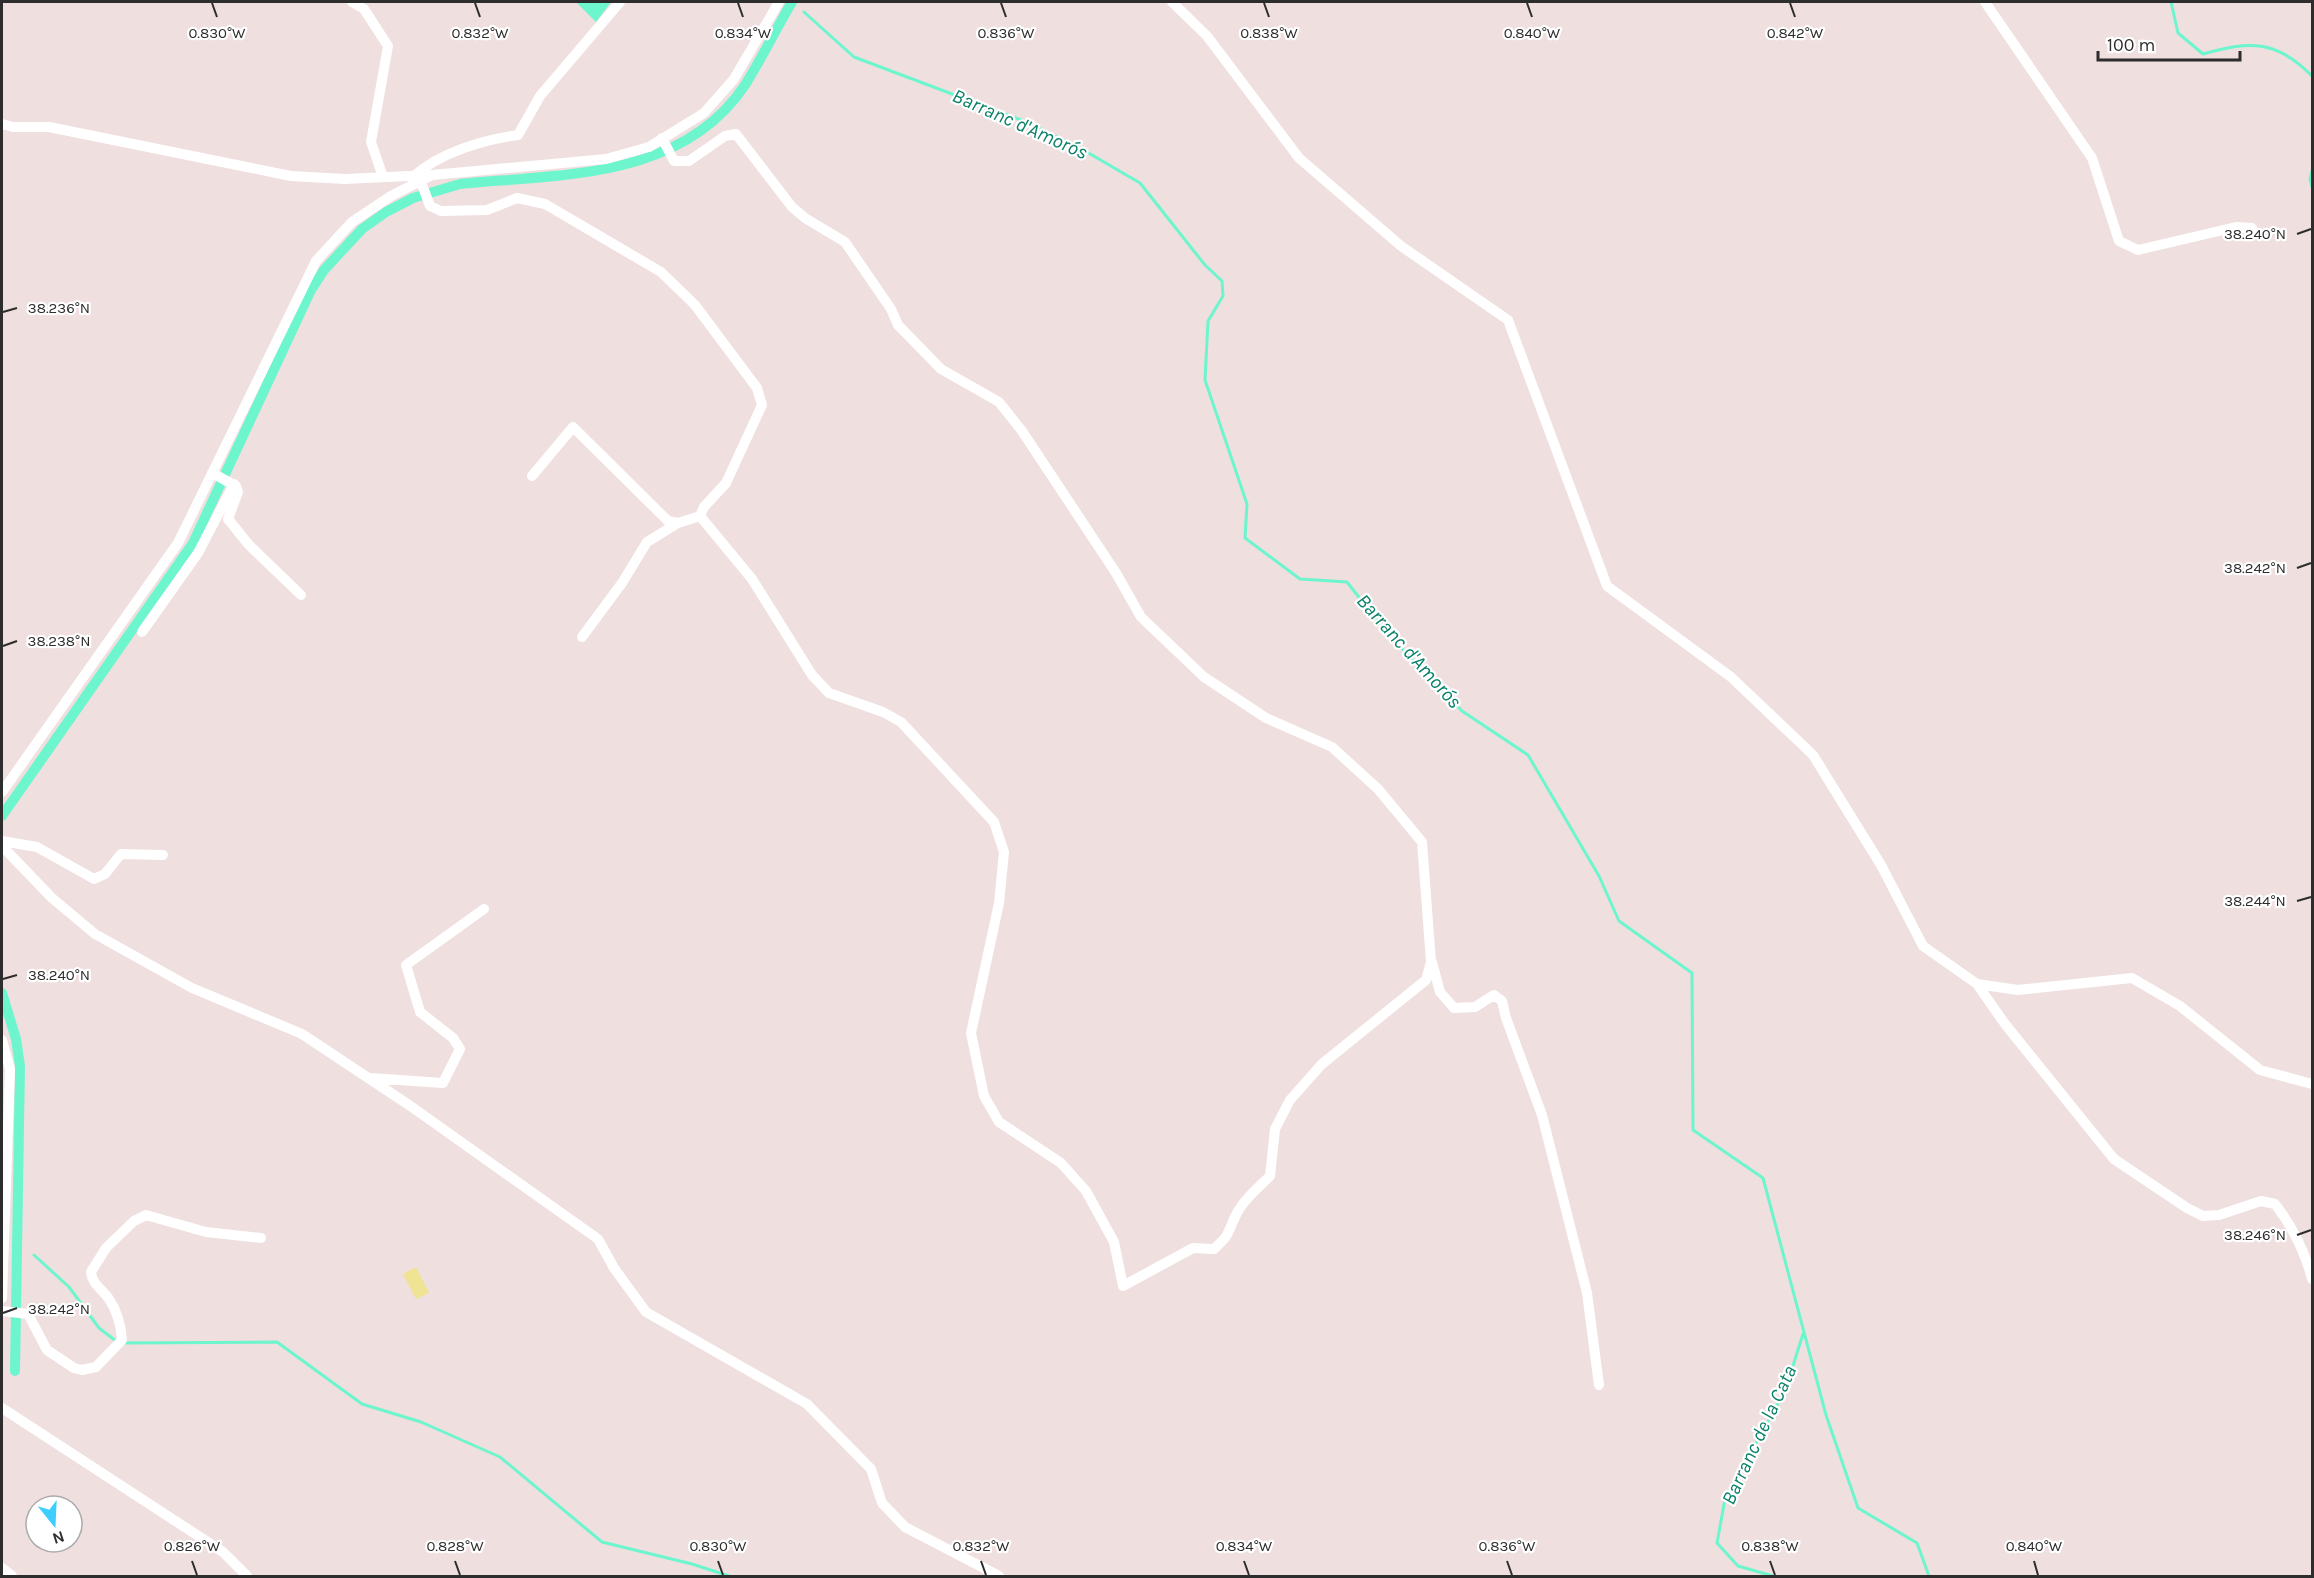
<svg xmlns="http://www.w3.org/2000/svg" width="2314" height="1578" font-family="Karla,sans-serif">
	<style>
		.pitch { fill: #efe394 }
		.water { fill: #6df5cd }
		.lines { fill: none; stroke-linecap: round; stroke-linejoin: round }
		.stream { stroke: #6df5cd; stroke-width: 3 }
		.canal { stroke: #6df5cd; stroke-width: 10 }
		.minor { stroke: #fff; stroke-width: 10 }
		.ticks { fill: none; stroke: #2d2d2d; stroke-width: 2 }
		.labels { text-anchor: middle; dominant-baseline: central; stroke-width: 4.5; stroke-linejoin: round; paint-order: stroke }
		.water-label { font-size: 20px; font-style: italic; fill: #098267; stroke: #fff }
		.ticks-label { font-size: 15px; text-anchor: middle; fill: #2d2d2d; stroke: #fff; stroke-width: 4.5; stroke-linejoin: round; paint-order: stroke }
	</style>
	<rect width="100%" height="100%" fill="#efdfde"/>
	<!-- pitch -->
	<path class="pitch" d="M 416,1267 L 429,1293 L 416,1299 L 403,1274 Z"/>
	<!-- water -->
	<path class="water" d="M 576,2 L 611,2 L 596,22 Z"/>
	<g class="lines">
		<!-- stream -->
		<path class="stream" d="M 2171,2 L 2178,33 L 2203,54 C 2249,41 2276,39 2312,76
			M 804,12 L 854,57 L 1026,122 L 1080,148 L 1140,183 L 1205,265 L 1222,281 L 1223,296 L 1208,321 L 1205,380 L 1247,504 L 1245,538 L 1300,579 L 1347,582 L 1387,633 L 1462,711 L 1528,755 L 1599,876 L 1619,921 L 1692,973 L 1693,1130 L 1763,1178 L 1826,1415 L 1858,1508 L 1917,1543 L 1929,1576
			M 2312,171 L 2310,179 L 2312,187
			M 34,1255 L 69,1287 L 99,1328 L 116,1341
			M 122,1343 L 277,1342 L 362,1404 L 421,1422 L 500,1457 L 602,1542 L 692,1564 L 729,1576
			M 1773,1576 L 1738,1566 L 1717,1543 L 1725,1499 L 1785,1391 L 1803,1334"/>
		<!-- canal -->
		<path class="canal" d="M 2,816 L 193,543 L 311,290 L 324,270 L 362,229 L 386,212 L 413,198 L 460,184 C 560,174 682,180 745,85 C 762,58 776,29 792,2
			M 2,993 L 16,1039 L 20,1066 L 15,1371"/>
		<!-- minor -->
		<path class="minor" d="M 352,2 L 364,9 L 388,46 L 371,142 L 383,177
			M 1172,2 L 1207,36 L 1299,158 L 1401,246 L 1508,320 L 1607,586 L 1731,677 L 1813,755 L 1881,865 L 1923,946 L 1977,984 L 2018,990 L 2132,978 L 2180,1006 L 2260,1070 L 2312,1084
			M 1985,2 L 2092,158 L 2119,241 L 2138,250 L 2236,227 L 2252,228
			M 2,124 L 13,127 L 49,127 L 291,176 L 345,179 L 429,175
			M 414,176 C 441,152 483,140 518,135 L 540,96 L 620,2
			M 421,182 L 430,206 L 441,211 L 487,210 L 517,198 L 545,204 L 661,272 L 695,305 L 757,388 L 762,405 L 726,483 L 704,507 L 700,516 L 752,579 L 812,675 L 829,693 L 883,712 L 901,722 L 994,822 L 1004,852 L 999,903 L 971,1033 L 984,1096 L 999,1122 L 1061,1163 L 1086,1191 L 1114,1242 L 1123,1286 L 1193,1248 L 1214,1249 C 1231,1233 1226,1236 1235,1217 C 1242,1201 1258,1188 1270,1176 L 1275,1129 L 1290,1100 L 1322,1064 L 1426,980 L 1431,962 L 1422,842 L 1378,789 L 1332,747 L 1266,718 L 1204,677 L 1141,617 L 1116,573 L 1022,431 L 999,402 L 941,369 L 898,325 L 891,309 L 845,242 L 805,218 L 792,207 L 736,134 L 725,136 L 689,161 L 674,161 L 662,138
			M 212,473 L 236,486 L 238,492 L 228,519 L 249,545 L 301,595
			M 532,476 L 573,427 L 668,521 L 678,523 L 700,516
			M 142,632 L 198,553 L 234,484
			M 582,637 L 622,583 L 647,542 L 678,523
			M 2,792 L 178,543 L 316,261 L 352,222 L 391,196 L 432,175 L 606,159 L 649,147 L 704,113 L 734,79 L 779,2
			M 2,841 L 37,847 L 94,879 L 105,874 L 121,854 L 163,855
			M 2,846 L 52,898 L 95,934 L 192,988 L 302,1034 L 409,1105 L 598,1239 L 614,1268 L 646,1312 L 807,1404 L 871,1469 L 882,1503 L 905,1527 L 999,1576
			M 1432,962 L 1440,992 L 1454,1008 L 1475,1007 L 1494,995 L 1502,1001 L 1506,1018 L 1542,1115 L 1587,1293 L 1599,1385
			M 1977,984 L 2005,1024 L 2114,1159 L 2187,1208 L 2203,1216 L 2219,1215 L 2261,1201 L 2275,1204 C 2292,1226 2305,1252 2312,1279
			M 2,1040 L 10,1069 L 2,1298
			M 370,1078 L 443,1083 L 460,1049 L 453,1038 L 420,1012 L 406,965 L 484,909
			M 2,1311 L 28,1314 L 47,1350 L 74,1368 L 82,1370 L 96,1367 L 122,1340 C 121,1325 117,1311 109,1299 C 102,1289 92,1284 91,1272 L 106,1248 L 134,1221 L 146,1215 L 206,1232 L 261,1238
			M 2,1408 L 223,1552 L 247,1576
			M 2,1568 L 12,1576"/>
	</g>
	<!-- ticks -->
	<path class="ticks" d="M 212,3 L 217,17M 475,3 L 480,17M 738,3 L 743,17M 1001,3 L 1006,17M 1264,3 L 1269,17M 1527,3 L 1532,17M 1790,3 L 1795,17M 2297,234 L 2311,229M 3,312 L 17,308M 2297,568 L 2311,563M 3,646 L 17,641M 2297,901 L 2311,897M 3,979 L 17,975M 2297,1235 L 2311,1230M 3,1313 L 17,1308M 192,1561 L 197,1575M 455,1561 L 460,1575M 718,1561 L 723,1575M 981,1561 L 986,1575M 1244,1561 L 1249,1575M 1507,1561 L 1512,1575M 1770,1561 L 1775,1575M 2034,1561 L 2038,1575"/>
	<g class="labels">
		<!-- water labels -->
		<g class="water-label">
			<text transform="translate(1020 124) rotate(24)">Barranc d'Amorós</text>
			<text transform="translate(1409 651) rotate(48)">Barranc d'Amorós</text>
			<text transform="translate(1759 1435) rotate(-65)">Barranc de la Cata</text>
		</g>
	</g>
	<g class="ticks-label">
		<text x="217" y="38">0.830°W</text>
		<text x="480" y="38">0.832°W</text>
		<text x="743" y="38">0.834°W</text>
		<text x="1006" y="38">0.836°W</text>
		<text x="1269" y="38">0.838°W</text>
		<text x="1532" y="38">0.840°W</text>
		<text x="1795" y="38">0.842°W</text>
		<text x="2255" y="239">38.240°N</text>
		<text x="59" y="313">38.236°N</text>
		<text x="2255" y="573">38.242°N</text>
		<text x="59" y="646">38.238°N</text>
		<text x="2255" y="906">38.244°N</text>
		<text x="59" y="980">38.240°N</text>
		<text x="2255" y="1240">38.246°N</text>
		<text x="59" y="1314">38.242°N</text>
		<text x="192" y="1551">0.826°W</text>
		<text x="455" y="1551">0.828°W</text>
		<text x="718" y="1551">0.830°W</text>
		<text x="981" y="1551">0.832°W</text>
		<text x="1244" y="1551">0.834°W</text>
		<text x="1507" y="1551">0.836°W</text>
		<text x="1770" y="1551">0.838°W</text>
		<text x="2034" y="1551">0.840°W</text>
	</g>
	<!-- border -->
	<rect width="2314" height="1578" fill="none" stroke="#2d2d2d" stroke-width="6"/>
	<!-- north arrow -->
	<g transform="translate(54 1524) rotate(162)"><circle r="28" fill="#ffffff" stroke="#ababab" stroke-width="1.5"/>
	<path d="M0-4.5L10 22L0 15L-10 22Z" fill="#3bceff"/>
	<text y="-9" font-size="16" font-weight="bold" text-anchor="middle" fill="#2d2d2d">N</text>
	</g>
	<!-- scale -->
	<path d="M2098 51v9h142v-9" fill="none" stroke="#2d2d2d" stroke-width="3"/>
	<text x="2107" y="51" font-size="18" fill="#2d2d2d" stroke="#ffffff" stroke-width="4.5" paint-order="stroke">100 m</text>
</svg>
